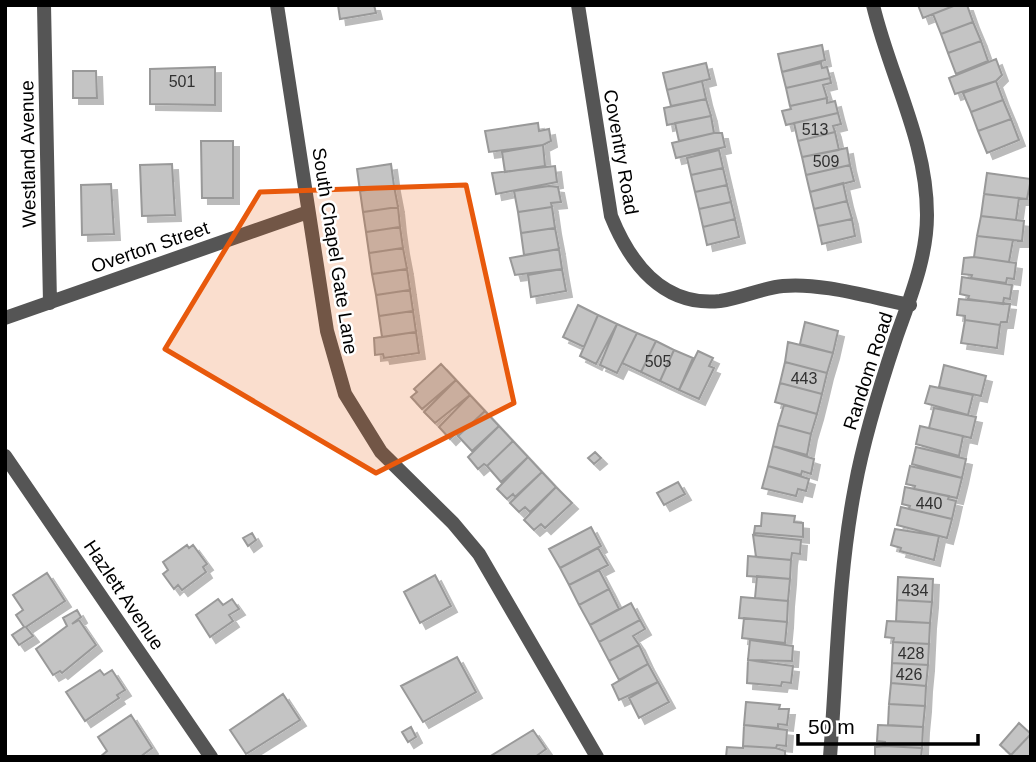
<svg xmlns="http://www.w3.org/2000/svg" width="1036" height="762" font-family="Arial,sans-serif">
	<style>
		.building { fill: #c4c4c4; stroke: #999; stroke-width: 2; filter: url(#shadow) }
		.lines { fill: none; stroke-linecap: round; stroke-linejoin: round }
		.minor { stroke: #555; stroke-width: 14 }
		.marked { fill: #e8590c; fill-opacity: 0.2; stroke: #e8590c; stroke-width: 5; stroke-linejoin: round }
		.labels { text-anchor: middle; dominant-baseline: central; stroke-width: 5; stroke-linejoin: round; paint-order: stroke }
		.number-label { font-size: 16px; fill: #313131 }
		.street-label { font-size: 19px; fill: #000; stroke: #fff }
	</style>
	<defs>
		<filter id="shadow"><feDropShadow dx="6" dy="6" stdDeviation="0" flood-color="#0004"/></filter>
	</defs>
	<rect width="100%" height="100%" fill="#fff"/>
	<!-- building -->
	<path class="building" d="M 338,5 L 374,5 L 376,13 L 340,19 Z
		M 918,5 L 956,5 L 923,18 Z
		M 956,5 L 967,5 L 973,22 L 941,34 L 933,14 Z
		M 973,22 L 981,41 L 948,53 L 941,34 Z
		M 981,41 L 988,61 L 956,74 L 948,53 Z
		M 822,45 L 825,60 L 782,72 L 778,54 Z
		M 996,59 L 1002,75 L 996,81 L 955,94 L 949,78 Z
		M 706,63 L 710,79 L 667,90 L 663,73 Z
		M 821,63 L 822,68 L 827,67 L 830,78 L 786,88 L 782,72 Z
		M 215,67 L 215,105 L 150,104 L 150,69 Z
		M 73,71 L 96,71 L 97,98 L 73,98 Z
		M 830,78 L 831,83 L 823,85 L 827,98 L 790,106 L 786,88 Z
		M 702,81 L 706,99 L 671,106 L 667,90 Z
		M 996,81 L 1003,100 L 971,112 L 963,93 Z
		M 827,98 L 827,103 L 835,101 L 838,113 L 786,125 L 782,111 L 791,109 L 790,106 Z
		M 706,99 L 711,116 L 667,125 L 664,108 Z
		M 1003,100 L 1011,119 L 978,131 L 971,112 Z
		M 838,113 L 841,124 L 833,126 L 835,132 L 798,141 L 794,123 Z
		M 711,116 L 714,133 L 679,141 L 675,123 Z
		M 1011,119 L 1019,140 L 987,153 L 978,131 Z
		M 538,123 L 539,131 L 549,129 L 551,141 L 543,145 L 489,152 L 485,131 Z
		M 835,132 L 839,150 L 802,157 L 798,141 Z
		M 714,133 L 722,133 L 725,147 L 676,158 L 672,143 Z
		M 201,141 L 233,141 L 233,198 L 202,198 Z
		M 543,145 L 545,166 L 505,172 L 502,152 Z
		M 847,148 L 850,165 L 806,175 L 802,157 Z
		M 719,150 L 723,168 L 691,175 L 687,158 Z
		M 172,164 L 175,215 L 142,216 L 140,165 Z
		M 391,164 L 394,186 L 360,191 L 357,169 Z
		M 850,165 L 854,181 L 810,192 L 806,175 Z
		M 555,166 L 557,182 L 496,194 L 492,173 Z
		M 723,168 L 727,185 L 695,192 L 691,175 Z
		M 987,173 L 1031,179 L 1027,199 L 984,194 Z
		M 843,183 L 847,201 L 814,209 L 810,192 Z
		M 111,184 L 114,234 L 82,235 L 81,185 Z
		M 727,185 L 731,202 L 699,209 L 695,192 Z
		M 394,186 L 398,207 L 363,212 L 360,191 Z
		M 549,186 L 558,187 L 561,202 L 551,203 L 552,207 L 518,212 L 514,191 Z
		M 984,194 L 1019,198 L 1016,220 L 981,216 Z
		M 847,201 L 852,219 L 818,226 L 814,209 Z
		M 731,202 L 735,219 L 703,227 L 699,209 Z
		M 398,207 L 400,227 L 366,232 L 363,212 Z
		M 552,207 L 555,228 L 521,233 L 518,212 Z
		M 981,216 L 1024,221 L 1022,241 L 977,236 Z
		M 735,219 L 739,237 L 707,245 L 703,227 Z
		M 852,219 L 855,236 L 822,244 L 818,226 Z
		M 400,227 L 403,248 L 369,253 L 366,232 Z
		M 555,228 L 559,249 L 524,255 L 521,233 Z
		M 977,236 L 1013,240 L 1009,262 L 974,257 Z
		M 403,248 L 407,269 L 372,274 L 369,253 Z
		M 559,249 L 562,269 L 515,275 L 510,258 Z
		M 974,257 L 1016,263 L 1014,279 L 1007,278 L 1006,283 L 971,278 L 972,275 L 962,274 L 964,258 Z
		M 407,269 L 410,290 L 376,295 L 372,274 Z
		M 562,269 L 566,291 L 531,297 L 528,275 Z
		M 962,277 L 1012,285 L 1010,299 L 1004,298 L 1003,304 L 968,299 L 969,296 L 960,294 Z
		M 410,290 L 413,311 L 379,316 L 376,295 Z
		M 959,299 L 1010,304 L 1007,322 L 1001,322 L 1000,325 L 965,320 L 965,316 L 957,315 Z
		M 578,305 L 598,315 L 584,347 L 563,337 Z
		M 413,311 L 416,332 L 382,337 L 379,316 Z
		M 598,315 L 617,324 L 596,364 L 580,356 Z
		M 965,320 L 1000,325 L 997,348 L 961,343 Z
		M 805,322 L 838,331 L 833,353 L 800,344 Z
		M 617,324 L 637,333 L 617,373 L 600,365 Z
		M 416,332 L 419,353 L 384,358 L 383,354 L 375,355 L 374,338 Z
		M 637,333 L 656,341 L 641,372 L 622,363 Z
		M 656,341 L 674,350 L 660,381 L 641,372 Z
		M 788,342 L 833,353 L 827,373 L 785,362 Z
		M 674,350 L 693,358 L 679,390 L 660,381 Z
		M 698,351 L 713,358 L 709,366 L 714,368 L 699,399 L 679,390 Z
		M 785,362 L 827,373 L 822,394 L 780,383 Z
		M 441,364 L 456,380 L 422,409 L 411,397 L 417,392 L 414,389 Z
		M 944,365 L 986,376 L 981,396 L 939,387 Z
		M 456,380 L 470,395 L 435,423 L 424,412 Z
		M 780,383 L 822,394 L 817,414 L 775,402 Z
		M 930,386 L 973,395 L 968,415 L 925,403 Z
		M 470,395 L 485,411 L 458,436 L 456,433 L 450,439 L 439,427 Z
		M 784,405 L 817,414 L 811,434 L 778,425 Z
		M 934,408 L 976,417 L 971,438 L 929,428 Z
		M 485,411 L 499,426 L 472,451 L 458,436 Z
		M 778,425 L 811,434 L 807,455 L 773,446 Z
		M 499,426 L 513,441 L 487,466 L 484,464 L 478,469 L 468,457 Z
		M 920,426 L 963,436 L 959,456 L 916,444 Z
		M 513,441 L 528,457 L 501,482 L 487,466 Z
		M 773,446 L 814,459 L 811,474 L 802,471 L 801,475 L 768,466 Z
		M 916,447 L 966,459 L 962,478 L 912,464 Z
		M 595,452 L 601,458 L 594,464 L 588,458 Z
		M 528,457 L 542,472 L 515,497 L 513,494 L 507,499 L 497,489 Z
		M 768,466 L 809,479 L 806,491 L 798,489 L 796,496 L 762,488 Z
		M 910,466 L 962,478 L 957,498 L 914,489 L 915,486 L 906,484 Z
		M 542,472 L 556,487 L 530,512 L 525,507 L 519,512 L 510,503 Z
		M 678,482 L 685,494 L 664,505 L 657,493 Z
		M 556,487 L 572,503 L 545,528 L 541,524 L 534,530 L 524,520 Z
		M 905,487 L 949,496 L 948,499 L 956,501 L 952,519 L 909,509 L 910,506 L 902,504 Z
		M 901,507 L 952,519 L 947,538 L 897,525 Z
		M 762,513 L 795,516 L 794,522 L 803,523 L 803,537 L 754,533 L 755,526 L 761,526 Z
		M 591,527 L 601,546 L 560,568 L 549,549 Z
		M 895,529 L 939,536 L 934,560 L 900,551 L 901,548 L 891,545 Z
		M 252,533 L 256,540 L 248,546 L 243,538 Z
		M 753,535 L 801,540 L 800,554 L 792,553 L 791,560 L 756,557 Z
		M 187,545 L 189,548 L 193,545 L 207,564 L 203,567 L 206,572 L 182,590 L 178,585 L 174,589 L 163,574 L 168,570 L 163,562 Z
		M 598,548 L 608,565 L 569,585 L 560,568 Z
		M 748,556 L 791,560 L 790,579 L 747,576 Z
		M 599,570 L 609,589 L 579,605 L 569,585 Z
		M 47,573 L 65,601 L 26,627 L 33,636 L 19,645 L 12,635 L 24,627 L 16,615 L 23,610 L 13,595 Z
		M 435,575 L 451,606 L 420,623 L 404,592 Z
		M 757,576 L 790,579 L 788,601 L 755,598 Z
		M 898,577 L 933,579 L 932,602 L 897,600 Z
		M 609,589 L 619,609 L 590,625 L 579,605 Z
		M 741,597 L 788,601 L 787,622 L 739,618 Z
		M 218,599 L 223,605 L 232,599 L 239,609 L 229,615 L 233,621 L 210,637 L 196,615 Z
		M 897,600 L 932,602 L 930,623 L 896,621 Z
		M 631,603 L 640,620 L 599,642 L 590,625 Z
		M 77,610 L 81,617 L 72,624 L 79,620 L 96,645 L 62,673 L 60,671 L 53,675 L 36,649 L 67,626 L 63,618 Z
		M 744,618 L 787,622 L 785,643 L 742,638 Z
		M 640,620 L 645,629 L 633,636 L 639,645 L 609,661 L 599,642 Z
		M 887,621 L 930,623 L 929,644 L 893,642 L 894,638 L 885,637 Z
		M 750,640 L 793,646 L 792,661 L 748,660 Z
		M 893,642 L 929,644 L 928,665 L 892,663 Z
		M 639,645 L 648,664 L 619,680 L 609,661 Z
		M 457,657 L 476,692 L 423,722 L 401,686 Z
		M 748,660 L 793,666 L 791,683 L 782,682 L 781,686 L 747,683 Z
		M 892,663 L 928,665 L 926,686 L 891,683 Z
		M 648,664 L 658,682 L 619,700 L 612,685 Z
		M 100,670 L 104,675 L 112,670 L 125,690 L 117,695 L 119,698 L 85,721 L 66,692 Z
		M 658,682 L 669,702 L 639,718 L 629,698 Z
		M 891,683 L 926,686 L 925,706 L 889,704 Z
		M 283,694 L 300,720 L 246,754 L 230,730 Z
		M 746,702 L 780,705 L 779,709 L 789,709 L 787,725 L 778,724 L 778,728 L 744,725 Z
		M 889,704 L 925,706 L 923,727 L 888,725 Z
		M 131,715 L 152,748 L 140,757 L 100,757 L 107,751 L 98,737 Z
		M 1019,723 L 1031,734 L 1011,755 L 1000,745 Z
		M 744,725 L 787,730 L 786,746 L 777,745 L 776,748 L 743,746 Z
		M 878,725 L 923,727 L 922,748 L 885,746 L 885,742 L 877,741 Z
		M 411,727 L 416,737 L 408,742 L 402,732 Z
		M 533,730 L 546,749 L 535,757 L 489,757 Z
		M 1031,734 L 1031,757 L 1013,757 L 1011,755 Z
		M 743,746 L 776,748 L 785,751 L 785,757 L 726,757 L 727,747 L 743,748 Z
		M 885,746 L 922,748 L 921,757 L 875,757 L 875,747 Z"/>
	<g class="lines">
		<!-- minor -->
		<path class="minor" d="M 44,5 L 50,303
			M 277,5 L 327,331 L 345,394 L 381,452 L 453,523 L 479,554 L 597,757
			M 578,5 L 611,216 C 630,263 663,307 720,301 C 742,298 762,288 783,286 C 820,282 873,298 910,305
			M 5,318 L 308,212
			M 5,456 L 211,757
			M 830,757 C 837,667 838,575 855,487 C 864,437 880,386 896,338 C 910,298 927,258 927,215 C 927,140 890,77 873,5"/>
	</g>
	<!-- marked area -->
	<path class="marked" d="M 466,185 L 514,403 L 376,473 L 165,349 L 260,192 Z"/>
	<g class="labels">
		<!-- number labels -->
		<g class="number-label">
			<text x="182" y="81">501</text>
			<text x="815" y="129">513</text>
			<text x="826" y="161">509</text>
			<text x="658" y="361">505</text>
			<text x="804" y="378">443</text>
			<text x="929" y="503">440</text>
			<text x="915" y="590">434</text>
			<text x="911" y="653">428</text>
			<text x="909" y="674">426</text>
		</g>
		<!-- street labels -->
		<g class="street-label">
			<text transform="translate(621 152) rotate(80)">Coventry Road</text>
			<text transform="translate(28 154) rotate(-91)">Westland Avenue</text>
			<text transform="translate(150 247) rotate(-19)">Overton Street</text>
			<text transform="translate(335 251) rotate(81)">South Chapel Gate Lane</text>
			<text transform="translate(868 371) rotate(-72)">Random Road</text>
			<text transform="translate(124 595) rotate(56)">Hazlett Avenue</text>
		</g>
	</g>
	<!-- border -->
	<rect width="1036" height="762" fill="none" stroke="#000000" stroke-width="14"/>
	<!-- scale -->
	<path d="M798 734v10h180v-10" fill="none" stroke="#000000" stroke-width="3.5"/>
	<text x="808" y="734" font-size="21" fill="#000000" stroke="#ffffff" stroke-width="5" paint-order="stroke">50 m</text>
</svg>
